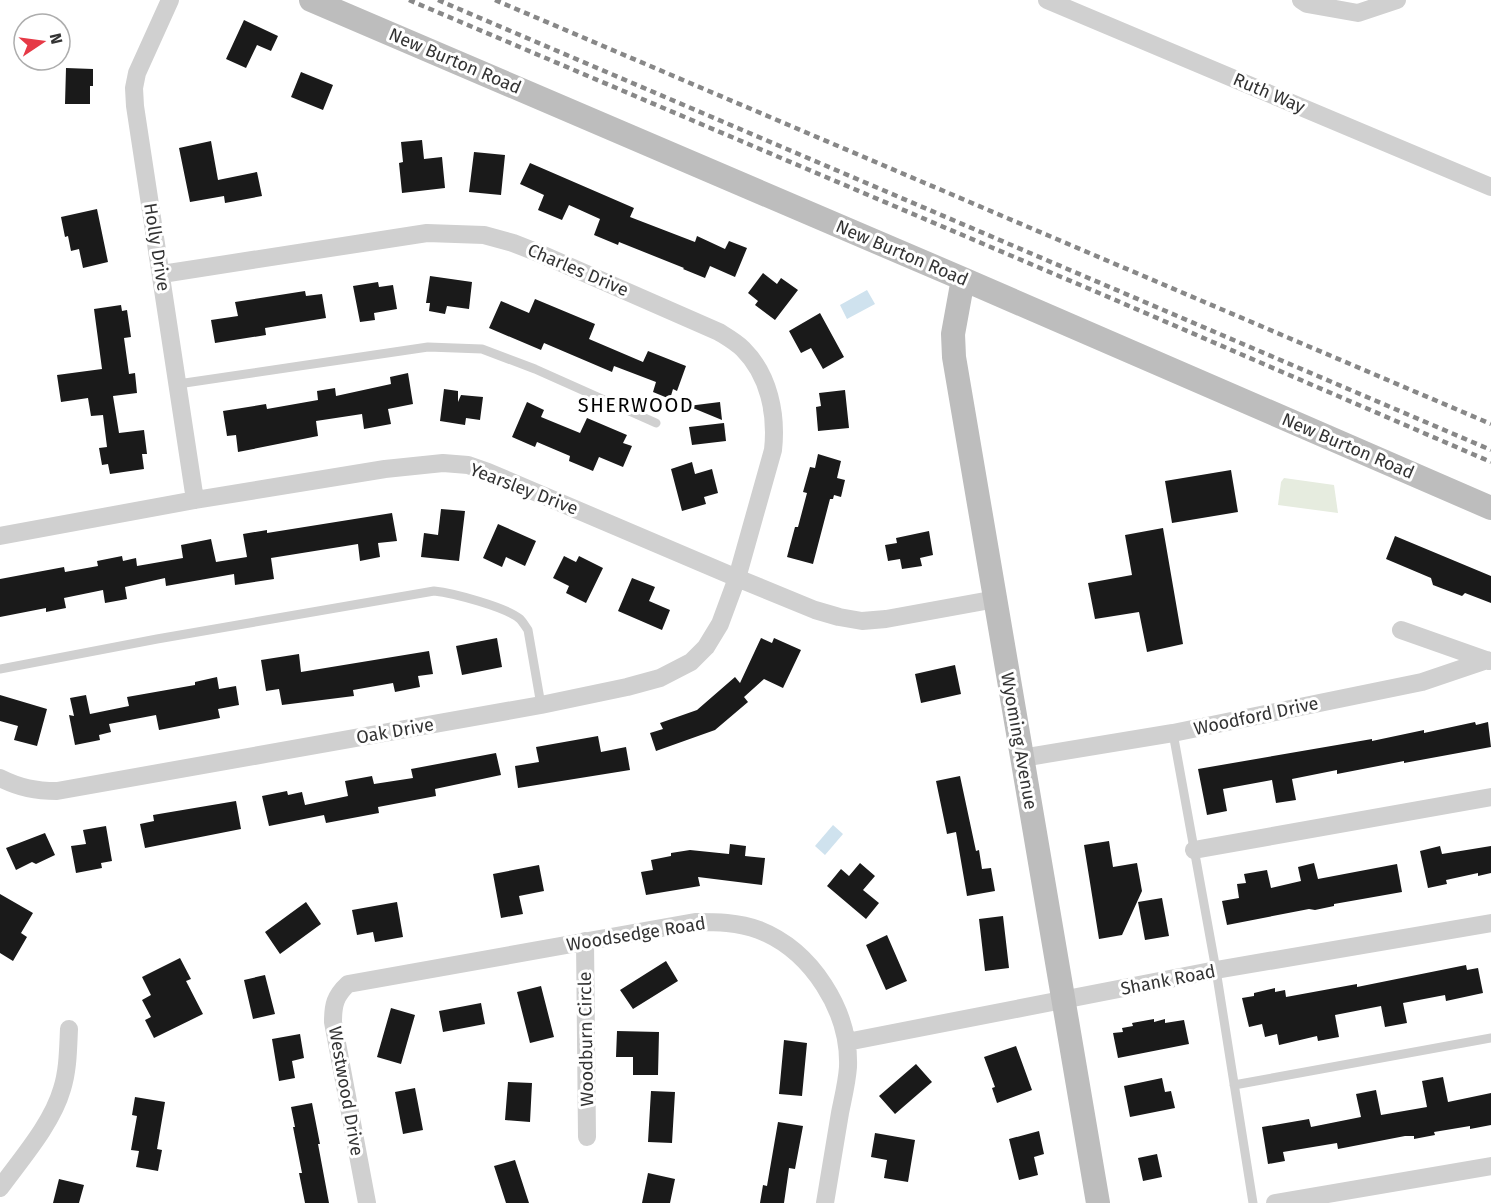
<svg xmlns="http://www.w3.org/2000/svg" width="1491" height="1203" font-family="'Fira Sans',sans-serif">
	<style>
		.green { fill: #e6ecdf }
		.water { fill: #cfe2ee }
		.building { fill: #1a1a1a }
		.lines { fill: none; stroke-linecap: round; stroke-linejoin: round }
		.lane { stroke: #d0d0d0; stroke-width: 9 }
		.street { stroke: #d0d0d0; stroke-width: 18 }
		.secondary { stroke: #bdbdbd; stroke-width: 24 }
		.rail { stroke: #888; stroke-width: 4.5; stroke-dasharray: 6 4.5; stroke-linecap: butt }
		.labels { text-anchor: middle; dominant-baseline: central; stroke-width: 6; stroke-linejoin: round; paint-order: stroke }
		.street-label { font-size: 18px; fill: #333; stroke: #fff }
		.neighbourhood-label { font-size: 20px; letter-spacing: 1.5px; fill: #000; stroke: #fff }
	</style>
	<rect width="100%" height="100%" fill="#fff"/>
	<!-- green -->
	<path class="green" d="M 1284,478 L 1334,485 L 1338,513 L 1278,505 L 1281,482 Z"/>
	<!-- water -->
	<path class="water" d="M 867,290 L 875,304 L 847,319 L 840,305 Z
		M 833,825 L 843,834 L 825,855 L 815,846 Z"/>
	<!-- building -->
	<path class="building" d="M 244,20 L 278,36 L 271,51 L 257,45 L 246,68 L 226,59 Z
		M 66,68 L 93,69 L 93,86 L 90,86 L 90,104 L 65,104 Z
		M 301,72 L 333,85 L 323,110 L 291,97 Z
		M 422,140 L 424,159 L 442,157 L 445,188 L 402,193 L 399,163 L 403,162 L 401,142 Z
		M 211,141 L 218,180 L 257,172 L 262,196 L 225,203 L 224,196 L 190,202 L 179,148 Z
		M 474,152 L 505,155 L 501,195 L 469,192 Z
		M 530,163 L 634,208 L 630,217 L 695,242 L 697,236 L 725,249 L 729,241 L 747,248 L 735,277 L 710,266 L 705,278 L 683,269 L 684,268 L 619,242 L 618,245 L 594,235 L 600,219 L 569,205 L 562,220 L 538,210 L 544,195 L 520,184 Z
		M 97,209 L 108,262 L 83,268 L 79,249 L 71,251 L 68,236 L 65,237 L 61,217 Z
		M 763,273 L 777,284 L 781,278 L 798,290 L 775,320 L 755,305 L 758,301 L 748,293 Z
		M 430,276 L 472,282 L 469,309 L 447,306 L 445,314 L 429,311 L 430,303 L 426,303 Z
		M 378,282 L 379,287 L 393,285 L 397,309 L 374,313 L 375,320 L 360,322 L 353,286 Z
		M 305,291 L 306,296 L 322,294 L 326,318 L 265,328 L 266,335 L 215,343 L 211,320 L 238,316 L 235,302 Z
		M 535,299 L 595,324 L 589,339 L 643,362 L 648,351 L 686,366 L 677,391 L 673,389 L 670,399 L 653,392 L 656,382 L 614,366 L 612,372 L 544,343 L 541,350 L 489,328 L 501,301 L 529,313 Z
		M 121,305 L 122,311 L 127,310 L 131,337 L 124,338 L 129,374 L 135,373 L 137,393 L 113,396 L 119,433 L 144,430 L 147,454 L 142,454 L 144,469 L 110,474 L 108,464 L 102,465 L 99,448 L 107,447 L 103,415 L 91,416 L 88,398 L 61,402 L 57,375 L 102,369 L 94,309 Z
		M 820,313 L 844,357 L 823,369 L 811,348 L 801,353 L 789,331 Z
		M 408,373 L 413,404 L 388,409 L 391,424 L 364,429 L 362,414 L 316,421 L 318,436 L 238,452 L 236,435 L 227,436 L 223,411 L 266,404 L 267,409 L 318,400 L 317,391 L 335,388 L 336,396 L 391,384 L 390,377 Z
		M 444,389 L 458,391 L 458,402 L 461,395 L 483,397 L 480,420 L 466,418 L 465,425 L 440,421 Z
		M 845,390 L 849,428 L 818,431 L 816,407 L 821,406 L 819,393 Z
		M 527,402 L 544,410 L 541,417 L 580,433 L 587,418 L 627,435 L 623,443 L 632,446 L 623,467 L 599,457 L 593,471 L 569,461 L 570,456 L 537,442 L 535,447 L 512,437 Z
		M 720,402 L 722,420 L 688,406 Z
		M 724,423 L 726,441 L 692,445 L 689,427 Z
		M 818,454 L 841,461 L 837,478 L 845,480 L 841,497 L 834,495 L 833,499 L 830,499 L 813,564 L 787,557 L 795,527 L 798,527 L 807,493 L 803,492 L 810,467 L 815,468 Z
		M 692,462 L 695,474 L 712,469 L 718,493 L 704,497 L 706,504 L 682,511 L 671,469 Z
		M 1231,470 L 1238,512 L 1172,523 L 1165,481 Z
		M 441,509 L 465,511 L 459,561 L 421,557 L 424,533 L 438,535 Z
		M 392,513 L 397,541 L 378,543 L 380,557 L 360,561 L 358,544 L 271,558 L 274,579 L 235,585 L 234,574 L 166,586 L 165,578 L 125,587 L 127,599 L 105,603 L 103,590 L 64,598 L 66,608 L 46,612 L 46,608 L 0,617 L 0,579 L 64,567 L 65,572 L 98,566 L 97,561 L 122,556 L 123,561 L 136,558 L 137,566 L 183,558 L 181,545 L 211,539 L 216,562 L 247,557 L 243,534 L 267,530 L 267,533 Z
		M 498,524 L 536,541 L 525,566 L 506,557 L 502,567 L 483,558 Z
		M 1163,528 L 1183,644 L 1147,652 L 1139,612 L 1095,619 L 1088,583 L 1132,575 L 1125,535 Z
		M 929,531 L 933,555 L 920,558 L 922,566 L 902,569 L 900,559 L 888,561 L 885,545 L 897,543 L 896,538 Z
		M 1395,536 L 1491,576 L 1491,603 L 1465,593 L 1462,596 L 1433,585 L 1431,578 L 1386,559 Z
		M 564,556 L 576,562 L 579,556 L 603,568 L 586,603 L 566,593 L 569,586 L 553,578 Z
		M 632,578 L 655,587 L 649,601 L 670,610 L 662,630 L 618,611 Z
		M 497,638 L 502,667 L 462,675 L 456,646 Z
		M 761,638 L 772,643 L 774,638 L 801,650 L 783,688 L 764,679 L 744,697 L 748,702 L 715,730 L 656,751 L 650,733 L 663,729 L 660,723 L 697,710 L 735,677 L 740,683 Z
		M 429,651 L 433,674 L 418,676 L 420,687 L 395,692 L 393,683 L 353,690 L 354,696 L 282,705 L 279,689 L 266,691 L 261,660 L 299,654 L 301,672 Z
		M 955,665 L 961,694 L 921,703 L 915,674 Z
		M 217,677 L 219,689 L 236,686 L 239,705 L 218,709 L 220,718 L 159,730 L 156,715 L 109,724 L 111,732 L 99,735 L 100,740 L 75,745 L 69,715 L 74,716 L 70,698 L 86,695 L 90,714 L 129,706 L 127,697 L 195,685 L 195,682 Z
		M 0,695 L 47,709 L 37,746 L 14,740 L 18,726 L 0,721 Z
		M 1475,722 L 1476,725 L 1488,722 L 1491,747 L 1404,763 L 1404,761 L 1337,774 L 1337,770 L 1292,779 L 1296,800 L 1276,803 L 1272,780 L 1223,789 L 1227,811 L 1207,815 L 1198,769 L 1372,739 L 1372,741 L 1424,730 L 1424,733 Z
		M 598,736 L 601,752 L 626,747 L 630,770 L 518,788 L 515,766 L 539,762 L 536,747 Z
		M 496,753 L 501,775 L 435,789 L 436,796 L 378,807 L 379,813 L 326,823 L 324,815 L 269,826 L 262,796 L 287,791 L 288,795 L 302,792 L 305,805 L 348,796 L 345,781 L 372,776 L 374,784 L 413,778 L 411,769 Z
		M 960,776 L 976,851 L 979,850 L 982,869 L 991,868 L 995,891 L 967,896 L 956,832 L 947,834 L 936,781 Z
		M 236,801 L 241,829 L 145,848 L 140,824 L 154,821 L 153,815 Z
		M 106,826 L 112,861 L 101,863 L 102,868 L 76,873 L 71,846 L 86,844 L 83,830 Z
		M 45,833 L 55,855 L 36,864 L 32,862 L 16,870 L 6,848 Z
		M 1109,841 L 1113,867 L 1137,863 L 1142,891 L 1122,935 L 1099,939 L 1084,845 Z
		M 730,844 L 746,846 L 745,856 L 765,858 L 762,885 L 698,877 L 700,886 L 646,895 L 641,872 L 653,870 L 651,860 L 671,856 L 671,853 L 690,850 L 729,854 Z
		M 1440,846 L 1442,854 L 1491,846 L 1491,873 L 1478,876 L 1478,873 L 1446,880 L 1447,884 L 1428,888 L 1420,851 Z
		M 860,863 L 875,876 L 863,890 L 879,903 L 866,919 L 827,886 L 841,869 L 849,876 Z
		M 1314,863 L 1318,879 L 1397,864 L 1402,892 L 1334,904 L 1334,906 L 1315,910 L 1309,909 L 1227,925 L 1222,901 L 1239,898 L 1237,884 L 1246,883 L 1244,874 L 1267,870 L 1271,888 L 1301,881 L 1298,867 Z
		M 539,865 L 544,891 L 519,896 L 523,914 L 501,918 L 493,874 Z
		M 0,894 L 33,913 L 21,933 L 27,937 L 13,961 L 0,953 Z
		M 1162,898 L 1169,936 L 1145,940 L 1138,902 Z
		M 306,902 L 321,924 L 280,954 L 265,932 Z
		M 397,902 L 403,937 L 375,942 L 373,932 L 357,935 L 352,910 Z
		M 1003,916 L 1009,968 L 985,971 L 979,919 Z
		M 887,935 L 907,981 L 886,990 L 866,945 Z
		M 180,958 L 191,979 L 186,981 L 203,1014 L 154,1038 L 145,1020 L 151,1017 L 142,1000 L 151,995 L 142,977 Z
		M 666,961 L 678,981 L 633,1009 L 620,990 Z
		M 1466,965 L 1467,970 L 1478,968 L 1483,993 L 1446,1001 L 1445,995 L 1403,1003 L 1407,1023 L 1385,1027 L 1381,1006 L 1335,1015 L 1339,1037 L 1318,1041 L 1317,1036 L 1279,1045 L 1277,1034 L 1265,1037 L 1262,1024 L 1249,1027 L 1242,998 L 1254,996 L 1254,993 L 1275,988 L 1275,992 L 1285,990 L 1286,997 L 1357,984 L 1357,987 Z
		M 265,975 L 275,1014 L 253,1019 L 244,980 Z
		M 541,986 L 554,1037 L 530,1043 L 517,992 Z
		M 481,1003 L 485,1024 L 443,1032 L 439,1011 Z
		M 391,1008 L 415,1015 L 401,1064 L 377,1057 Z
		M 1154,1019 L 1154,1022 L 1165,1019 L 1165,1023 L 1184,1020 L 1189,1044 L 1118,1058 L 1113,1033 L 1123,1032 L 1122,1028 L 1133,1026 L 1132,1023 Z
		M 617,1031 L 659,1032 L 658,1075 L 633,1075 L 633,1057 L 616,1057 Z
		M 300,1034 L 304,1058 L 292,1061 L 295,1078 L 279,1081 L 272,1039 Z
		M 784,1040 L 807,1043 L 802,1096 L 779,1094 Z
		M 1016,1046 L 1032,1090 L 997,1103 L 992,1088 L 995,1087 L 984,1057 Z
		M 916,1064 L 932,1082 L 895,1114 L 879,1096 Z
		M 1443,1077 L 1448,1102 L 1491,1093 L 1491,1125 L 1470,1129 L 1470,1126 L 1434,1132 L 1435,1135 L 1414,1139 L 1414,1136 L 1405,1136 L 1338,1149 L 1337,1143 L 1283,1152 L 1285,1161 L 1268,1164 L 1262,1127 L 1309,1119 L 1311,1127 L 1361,1117 L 1356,1094 L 1376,1090 L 1381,1115 L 1427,1107 L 1422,1081 Z
		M 1162,1078 L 1165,1092 L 1171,1091 L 1175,1108 L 1130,1117 L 1124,1086 Z
		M 508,1082 L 532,1083 L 530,1122 L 505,1120 Z
		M 415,1088 L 423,1130 L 403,1134 L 395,1092 Z
		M 651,1091 L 675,1092 L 672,1143 L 648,1142 Z
		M 135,1097 L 165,1102 L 157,1149 L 162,1150 L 158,1171 L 136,1167 L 139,1151 L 131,1150 L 137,1116 L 132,1115 Z
		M 312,1103 L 320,1144 L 318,1144 L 329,1203 L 305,1203 L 299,1173 L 302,1173 L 293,1127 L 295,1127 L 291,1107 Z
		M 778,1122 L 803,1126 L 795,1169 L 789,1168 L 784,1203 L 760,1203 L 763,1185 L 767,1186 Z
		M 1039,1131 L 1044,1154 L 1034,1157 L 1038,1175 L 1019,1180 L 1009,1139 Z
		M 875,1133 L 915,1140 L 908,1182 L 884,1178 L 887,1160 L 871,1157 Z
		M 1157,1154 L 1162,1177 L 1143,1181 L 1138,1158 Z
		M 515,1160 L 529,1203 L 506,1203 L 494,1166 Z
		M 648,1173 L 675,1179 L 670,1203 L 642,1203 Z
		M 59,1179 L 84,1185 L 79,1203 L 53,1203 Z"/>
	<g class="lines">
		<!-- lane -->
		<path class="lane" d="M 178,384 L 428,347 L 482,349 L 535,369 L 656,423
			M 0,669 L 157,639 L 434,591 C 453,593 506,607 520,619 C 523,622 525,626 528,630 L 541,705
			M 1173,733 L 1216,970 L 1253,1203
			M 1234,1085 L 1491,1038"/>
		<!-- street -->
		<path class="street" d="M 170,0 L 137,73 L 134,88 L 135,106 L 195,500
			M 1047,0 L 1491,187
			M 1301,0 L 1307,4 L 1358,13 L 1397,0
			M 0,536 L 195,500 L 385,469 L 443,463 L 468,465 L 488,472 L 737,578 L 815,610 L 839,617 L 862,621 L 886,619 L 996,599
			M 1401,630 L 1489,661
			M 1022,758 L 1173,733 L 1422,682 L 1487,660
			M 0,778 C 20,788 36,791 57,791 L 541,705 L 627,687 L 660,678 L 691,662 L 706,647 L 720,624 L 737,578 L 773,450 C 777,414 769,375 743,349 C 736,342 727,337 719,332 L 541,254 L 513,243 L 484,235 L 427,233 L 162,274
			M 1194,850 L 1491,797
			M 585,941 L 587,1137
			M 847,1042 L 1216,970 L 1491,923
			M 0,1188 C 21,1159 52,1124 62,1089 C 68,1070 68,1050 69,1029
			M 367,1203 L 333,1022 C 333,1005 335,996 348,984 L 695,922 C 716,922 738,922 759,930 C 812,951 850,1011 848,1067 C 847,1082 843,1098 840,1113 C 835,1143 830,1173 825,1203
			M 1275,1203 L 1491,1166"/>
		<!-- secondary -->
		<path class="secondary" d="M 311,0 L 963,279 L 1491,508
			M 963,279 L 953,334 L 954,357 L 1098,1203"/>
		<!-- rail -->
		<path class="rail" d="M 409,0 L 1099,293 L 1491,462
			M 438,0 L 1491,450
			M 495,0 L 1491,424"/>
	</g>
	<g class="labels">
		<!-- street labels -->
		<g class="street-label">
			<text transform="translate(455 61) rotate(23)">New Burton Road</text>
			<text transform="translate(1269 93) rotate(23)">Ruth Way</text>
			<text transform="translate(157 247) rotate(81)">Holly Drive</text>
			<text transform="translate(902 253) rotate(23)">New Burton Road</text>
			<text transform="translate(578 270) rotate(23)">Charles Drive</text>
			<text transform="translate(1348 446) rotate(23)">New Burton Road</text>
			<text transform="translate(524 489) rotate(21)">Yearsley Drive</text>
			<text transform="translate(1256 716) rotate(-12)">Woodford Drive</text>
			<text transform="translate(395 731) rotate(-10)">Oak Drive</text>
			<text transform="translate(1019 741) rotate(80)">Wyoming Avenue</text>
			<text transform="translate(636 934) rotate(-9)">Woodsedge Road</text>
			<text transform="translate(1168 980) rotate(-11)">Shank Road</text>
			<text transform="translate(586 1039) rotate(-91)">Woodburn Circle</text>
			<text transform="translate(346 1091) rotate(80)">Westwood Drive</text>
		</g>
		<!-- neighbourhood labels -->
		<g class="neighbourhood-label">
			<text x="636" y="405">SHERWOOD</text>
		</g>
	</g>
	<!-- north arrow -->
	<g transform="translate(42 42) rotate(77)"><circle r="28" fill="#ffffff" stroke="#adadad" stroke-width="1.5"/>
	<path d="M0-4.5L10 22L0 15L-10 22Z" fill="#e63946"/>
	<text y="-9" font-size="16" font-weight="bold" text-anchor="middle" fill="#333333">N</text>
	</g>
</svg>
